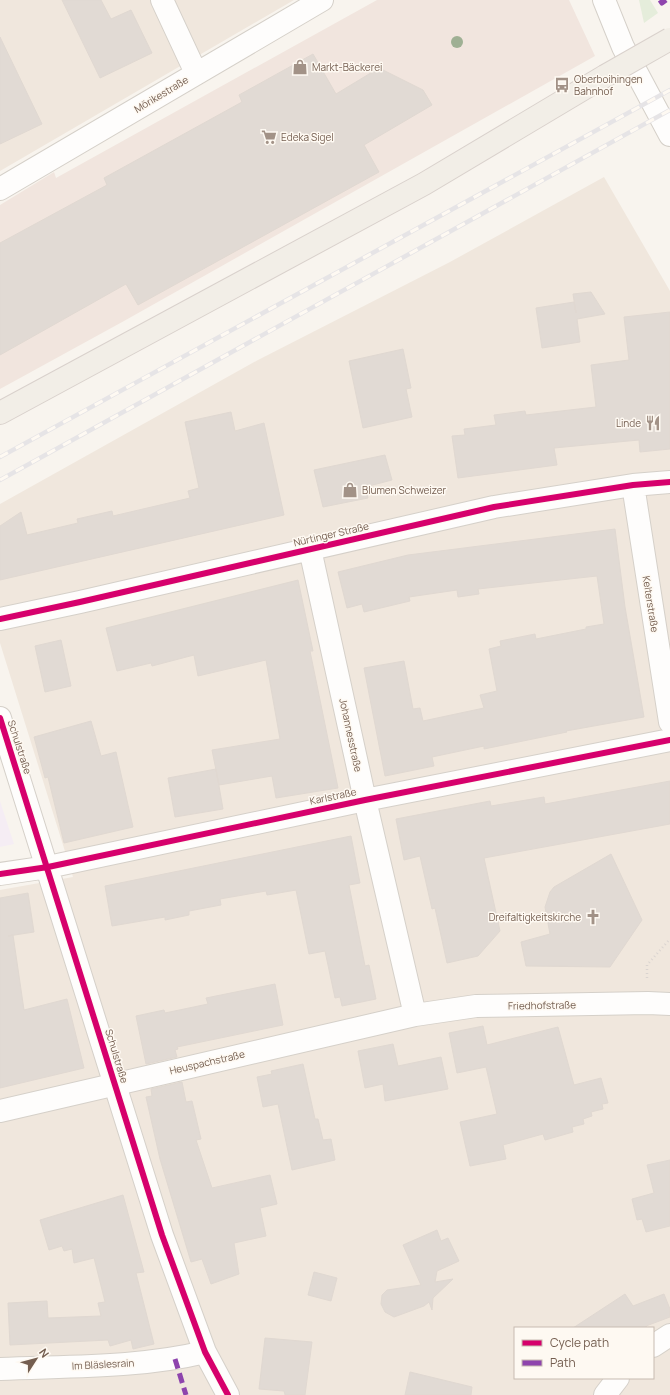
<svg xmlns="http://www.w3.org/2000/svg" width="670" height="1395" font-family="Manrope,sans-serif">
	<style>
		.residential { fill: #f0e7dd; fill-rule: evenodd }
		.commercial { fill: #f1e5de }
		.education { fill: #f5edf4 }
		.green { fill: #e5eddb }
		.building { fill: #e1dad4; stroke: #e0d8d1 }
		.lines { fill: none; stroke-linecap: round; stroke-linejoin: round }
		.minor-casing { stroke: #d5d0c9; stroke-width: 24 }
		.major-casing { stroke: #d9d1cc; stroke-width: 24 }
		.path { stroke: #dad4d0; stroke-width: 2.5; stroke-dasharray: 1 3; stroke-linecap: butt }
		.minor { stroke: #fefdfc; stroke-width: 22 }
		.major { stroke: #f2eee7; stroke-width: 22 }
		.rail-casing { stroke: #e6e4e6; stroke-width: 4.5 }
		.rail { stroke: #fef9f2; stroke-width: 3; stroke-dasharray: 9; stroke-linecap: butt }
		.major-bridge-casing { stroke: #d9d1cc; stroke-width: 24; stroke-linecap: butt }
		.major-bridge { stroke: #f2eee7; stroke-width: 22 }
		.quiet { stroke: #8e44ad; stroke-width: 5; stroke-dasharray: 10 5; stroke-linecap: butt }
		.cycleway-casing { stroke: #fef9f2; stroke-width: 8 }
		.cycleway { stroke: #d6006c; stroke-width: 6 }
		.tree { fill: #9fb094 }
		.labels { text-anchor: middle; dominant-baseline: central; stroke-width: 3; stroke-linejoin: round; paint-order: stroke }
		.poi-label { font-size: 10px; fill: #745e50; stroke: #fef9f2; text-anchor: start }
		.street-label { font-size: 10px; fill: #745e50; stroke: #fef9f2 }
	</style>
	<rect width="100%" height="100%" fill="#f8f4ee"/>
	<!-- residential -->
	<path class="residential" d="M 0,0 L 294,0 L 0,171 Z
		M 604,177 L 670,291 L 670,1395 L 0,1395 L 0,890 L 73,877 L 0,643 L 0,504 L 258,360 L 450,262 ZM 515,1328 L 653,1328 L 653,1378 L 515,1378 Z"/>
	<!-- commercial -->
	<path class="commercial" d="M 377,0 L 569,0 L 595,56 L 124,321 L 0,389 L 0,205 L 54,172 L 56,178 Z"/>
	<!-- education -->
	<path class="education" d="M 0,801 L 14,844 L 0,847 Z"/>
	<!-- green -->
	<path class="green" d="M 639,0 L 650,0 L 658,13 L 644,23 Z"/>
	<!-- building -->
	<path class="building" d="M 62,0 L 101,0 L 111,19 L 131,10 L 152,53 L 100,78 Z
		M 0,37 L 42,124 L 0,144 Z
		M 313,54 L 336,94 L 379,68 L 423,90 L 432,105 L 364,145 L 379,172 L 138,305 L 126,284 L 0,355 L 0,243 L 107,185 L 104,178 L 242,102 L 239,95 Z
		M 591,292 L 605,314 L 577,319 L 580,342 L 542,348 L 536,308 L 574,302 L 576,313 L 573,294 Z
		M 670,312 L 670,449 L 640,452 L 639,440 L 554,448 L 557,465 L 458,478 L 452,436 L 465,435 L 464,429 L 496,425 L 494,415 L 525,411 L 526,415 L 596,407 L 591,365 L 629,360 L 624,317 Z
		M 403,349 L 411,388 L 406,389 L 412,417 L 363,428 L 349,361 Z
		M 231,412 L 235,431 L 264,423 L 284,515 L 0,580 L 0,526 L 21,512 L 27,535 L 78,523 L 77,519 L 112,511 L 113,516 L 190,498 L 188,491 L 199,488 L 185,422 Z
		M 385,455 L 392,480 L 365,487 L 368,498 L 323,507 L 314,470 Z
		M 615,529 L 625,607 L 644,717 L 566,731 L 567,732 L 484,749 L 484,746 L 432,757 L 434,766 L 385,776 L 364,668 L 404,661 L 413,709 L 420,708 L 423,721 L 484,708 L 480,695 L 497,691 L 489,649 L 501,646 L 500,641 L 535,634 L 536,639 L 586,629 L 586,627 L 604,624 L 597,576 L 478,589 L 479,594 L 458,597 L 457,590 L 409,597 L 410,601 L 364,612 L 362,604 L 347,608 L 338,572 L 408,555 Z
		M 298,580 L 313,651 L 310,651 L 338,788 L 276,798 L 272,776 L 219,785 L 212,750 L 280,739 L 266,660 L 198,676 L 194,655 L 152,666 L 151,663 L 117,671 L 106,628 Z
		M 61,640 L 71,686 L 45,692 L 35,646 Z
		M 91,721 L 101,756 L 116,752 L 133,827 L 64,843 L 48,777 L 45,778 L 34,737 Z
		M 216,769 L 223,809 L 175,817 L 168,778 Z
		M 670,781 L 670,824 L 484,858 L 500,931 L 478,956 L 447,963 L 435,908 L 432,909 L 420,856 L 404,860 L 396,819 L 490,801 L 491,806 L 544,797 L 545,804 Z
		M 351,836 L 360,883 L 349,885 L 365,966 L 369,965 L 376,999 L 342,1006 L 340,997 L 335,998 L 325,951 L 309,954 L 296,890 L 267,895 L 266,891 L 220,899 L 221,905 L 189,911 L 189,915 L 165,920 L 165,917 L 112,926 L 105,886 Z
		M 611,854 L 642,920 L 610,967 L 526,966 L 521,942 L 550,934 L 545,907 L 550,892 L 554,887 Z
		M 28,893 L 34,932 L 8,936 L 13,935 L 24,1010 L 67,999 L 84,1068 L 0,1088 L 0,898 Z
		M 275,984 L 283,1025 L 177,1047 L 178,1049 L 175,1050 L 177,1057 L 146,1064 L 136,1016 L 164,1010 L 165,1013 L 208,1004 L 206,998 Z
		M 483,1026 L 487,1045 L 558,1027 L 574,1085 L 601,1078 L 608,1103 L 602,1104 L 603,1109 L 591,1112 L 592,1116 L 583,1119 L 584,1124 L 572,1127 L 573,1132 L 545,1140 L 543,1134 L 503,1145 L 506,1159 L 470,1166 L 460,1122 L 497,1114 L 486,1067 L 457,1073 L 449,1033 Z
		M 393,1044 L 398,1066 L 441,1057 L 448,1089 L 385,1101 L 383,1084 L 365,1088 L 358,1051 Z
		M 303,1064 L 315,1119 L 318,1119 L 323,1140 L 331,1139 L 335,1160 L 292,1170 L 278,1104 L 263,1107 L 257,1077 L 272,1074 L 271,1071 Z
		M 182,1082 L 186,1102 L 192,1101 L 201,1139 L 196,1140 L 212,1188 L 270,1175 L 277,1204 L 260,1208 L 266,1236 L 234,1243 L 239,1274 L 211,1284 L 202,1259 L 191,1262 L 160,1159 L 146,1097 L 152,1096 L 151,1089 Z
		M 670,1160 L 670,1226 L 646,1232 L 642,1219 L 637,1220 L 632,1199 L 654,1193 L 647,1165 Z
		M 123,1195 L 144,1272 L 136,1273 L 154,1344 L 133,1349 L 131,1340 L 110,1346 L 108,1340 L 10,1345 L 8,1303 L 47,1301 L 48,1318 L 101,1316 L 98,1303 L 105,1302 L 94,1258 L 74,1263 L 72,1249 L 64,1251 L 62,1246 L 49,1250 L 40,1220 Z
		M 437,1230 L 441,1241 L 448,1238 L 459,1261 L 437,1271 L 435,1282 L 453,1279 L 433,1298 L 432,1310 L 429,1302 L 424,1306 L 394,1317 L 385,1312 L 381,1304 L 382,1295 L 387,1290 L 421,1285 L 403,1245 Z
		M 314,1272 L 337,1278 L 331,1301 L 308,1295 Z
		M 625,1294 L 633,1306 L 664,1294 L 670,1309 L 670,1317 L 646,1326 L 647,1328 L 573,1328 Z
		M 265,1338 L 312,1342 L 305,1395 L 285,1395 L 284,1391 L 259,1389 Z
		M 410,1372 L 472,1387 L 471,1395 L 405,1395 Z"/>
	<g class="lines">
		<!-- minor casing -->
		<g class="minor-casing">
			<path id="minor" d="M 162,0 L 196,73
				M 604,0 L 623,47 L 670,135
				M 0,189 L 322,0
				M 633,485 L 670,722
				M 310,549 L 365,800 L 415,1015
				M 0,619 L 80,602 L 494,507 L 633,485 L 670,482
				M 0,718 L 162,1235 L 205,1352 L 228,1395
				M 0,874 L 48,867 L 365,800 L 670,740
				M 0,1111 L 415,1015 L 476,1006 L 648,1003 L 670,1004
				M 653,1346 L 670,1335
				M 0,1369 C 68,1366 139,1368 205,1352
				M 605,1395 L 618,1378"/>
		</g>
		<!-- major casing -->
		<g class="major-casing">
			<path id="major" d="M 0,413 L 424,184 L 605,76"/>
		</g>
		<!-- path -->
		<path class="path" d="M 647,978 L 647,965 L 670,939"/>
		<!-- minor -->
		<use href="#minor" class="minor"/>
		<!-- major -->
		<use href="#major" class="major"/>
		<!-- rail casing -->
		<g class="rail-casing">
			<path id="rail" d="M 0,457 L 670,90
				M 0,480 L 670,110"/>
		</g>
		<!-- rail -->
		<use href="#rail" class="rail"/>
		<!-- major-bridge casing -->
		<g class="major-bridge-casing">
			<path id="major-bridge" d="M 605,76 L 670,39"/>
		</g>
		<!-- major-bridge -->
		<use href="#major-bridge" class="major-bridge"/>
		<!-- quiet -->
		<path class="quiet" d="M 660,0 L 662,3 L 666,0
			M 175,1359 L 186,1395"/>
		<!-- cycleway casing -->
		<g class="cycleway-casing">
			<path id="cycleway" d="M 0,619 L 80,602 L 494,507 L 633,485 L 670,482
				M 0,718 L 162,1235 L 205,1352 L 228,1395
				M 0,874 L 48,867 L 365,800 L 670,740"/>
		</g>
		<!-- cycleway -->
		<use href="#cycleway" class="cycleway"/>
	</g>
	<!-- trees -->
	<circle class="tree" cx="457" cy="42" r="6"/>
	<!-- icons -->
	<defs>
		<g id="shop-bare" transform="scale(1.2)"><path d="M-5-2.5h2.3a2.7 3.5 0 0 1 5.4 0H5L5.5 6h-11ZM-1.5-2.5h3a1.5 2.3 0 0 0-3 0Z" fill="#a29287" stroke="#fef9f2" stroke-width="2.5" paint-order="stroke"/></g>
		<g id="bus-bare" transform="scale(1.2)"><path d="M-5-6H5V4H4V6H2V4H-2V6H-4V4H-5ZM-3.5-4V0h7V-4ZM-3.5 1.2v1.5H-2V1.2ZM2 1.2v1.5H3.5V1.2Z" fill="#a29287" stroke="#fef9f2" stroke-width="2.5" paint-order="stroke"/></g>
		<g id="supermarket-bare" transform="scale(1.2)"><path d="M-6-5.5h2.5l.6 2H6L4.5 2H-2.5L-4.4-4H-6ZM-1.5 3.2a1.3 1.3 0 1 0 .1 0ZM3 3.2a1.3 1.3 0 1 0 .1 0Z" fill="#a29287" stroke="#fef9f2" stroke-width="2.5" paint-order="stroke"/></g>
		<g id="restaurant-bare" transform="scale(1.2)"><path d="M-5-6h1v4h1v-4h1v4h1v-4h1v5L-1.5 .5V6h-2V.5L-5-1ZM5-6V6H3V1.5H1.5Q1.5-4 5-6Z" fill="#a29287" stroke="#fef9f2" stroke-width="2.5" paint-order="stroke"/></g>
		<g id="church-bare" transform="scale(1.2)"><path d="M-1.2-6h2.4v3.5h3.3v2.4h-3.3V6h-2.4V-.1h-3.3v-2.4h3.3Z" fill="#a29287" stroke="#fef9f2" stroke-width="2.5" paint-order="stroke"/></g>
	</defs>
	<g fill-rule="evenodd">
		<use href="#shop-bare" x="300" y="67"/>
		<use href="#bus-bare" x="562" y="85"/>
		<use href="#supermarket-bare" x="269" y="137"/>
		<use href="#restaurant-bare" x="653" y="423"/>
		<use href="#shop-bare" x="350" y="490"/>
		<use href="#church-bare" x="593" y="917"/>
	</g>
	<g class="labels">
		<!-- poi labels -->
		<g class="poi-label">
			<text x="312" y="67">Markt-Bäckerei</text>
			<text x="574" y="79">Oberboihingen<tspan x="574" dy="12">Bahnhof</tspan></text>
			<text x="281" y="137">Edeka Sigel</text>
			<text x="641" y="423" text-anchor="end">Linde</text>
			<text x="362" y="490">Blumen Schweizer</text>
			<text x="581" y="917" text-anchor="end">Dreifaltigkeitskirche</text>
		</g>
		<!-- street labels -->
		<g class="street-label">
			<text transform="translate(161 94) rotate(-31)">Mörikestraße</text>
			<text transform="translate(331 534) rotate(-13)">Nürtinger Straße</text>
			<text transform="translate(651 604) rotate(81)">Kelterstraße</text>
			<text transform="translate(351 735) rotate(78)">Johannesstraße</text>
			<text transform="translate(20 747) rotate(72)">Schulstraße</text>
			<text transform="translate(333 796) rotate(-12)">Karlstraße</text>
			<text transform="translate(542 1005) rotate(-1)">Friedhofstraße</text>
			<text transform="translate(117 1056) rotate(73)">Schulstraße</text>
			<text transform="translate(207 1062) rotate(-13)">Heuspachstraße</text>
			<text transform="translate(103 1364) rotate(-3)">Im Bläslesrain</text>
		</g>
	</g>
	<!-- legend -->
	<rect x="514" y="1327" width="140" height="52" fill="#fef9f2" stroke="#c7bbb1"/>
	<rect x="522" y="1340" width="20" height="6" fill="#d6006c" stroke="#c7bbb1"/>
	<text x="550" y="1347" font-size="12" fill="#745e50">Cycle path</text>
	<rect x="522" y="1360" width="20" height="6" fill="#8e44ad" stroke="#c7bbb1"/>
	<text x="550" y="1367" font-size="12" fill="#745e50">Path</text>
	<!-- north arrow -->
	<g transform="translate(36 1359) rotate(54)" stroke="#fef9f2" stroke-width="3" paint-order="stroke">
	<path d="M0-3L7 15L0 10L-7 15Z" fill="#745e50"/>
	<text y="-6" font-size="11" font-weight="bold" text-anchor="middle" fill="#745e50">N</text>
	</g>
</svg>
